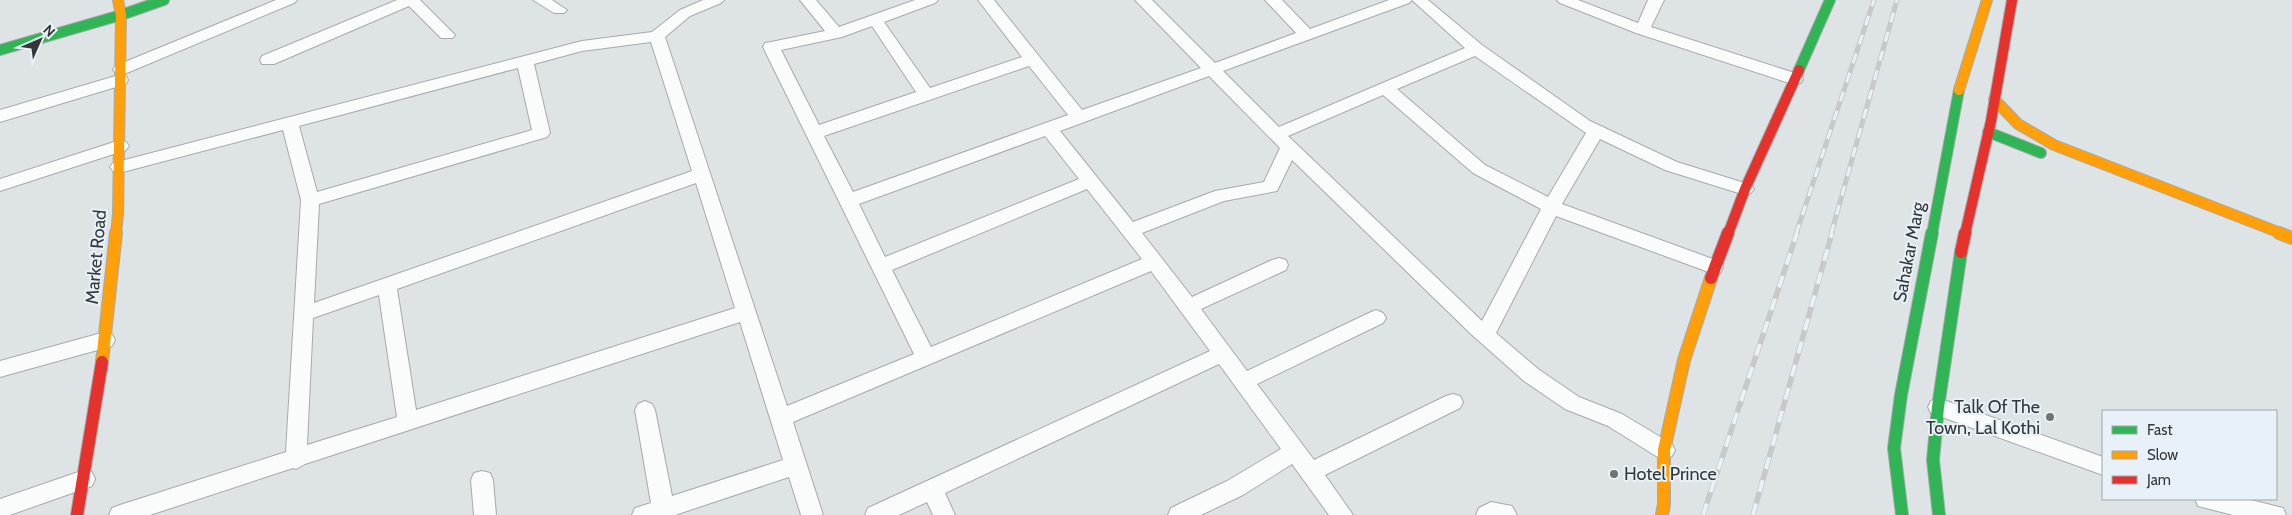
<svg xmlns="http://www.w3.org/2000/svg" width="2292" height="515" font-family="Cabin,sans-serif">
	<style>
		.lines { fill: none; stroke-linecap: round; stroke-linejoin: round }
		.street-casing { stroke: #a6aaac; stroke-width: 2 }
		.fast-far1-casing { stroke: #a6aaac; stroke-width: 12 }
		.fast-casing { stroke: #a6aaac; stroke-width: 14 }
		.slow-far1-casing { stroke: #a6aaac; stroke-width: 12 }
		.slow-casing { stroke: #a6aaac; stroke-width: 14 }
		.jam-far1-casing { stroke: #a6aaac; stroke-width: 12 }
		.jam-casing { stroke: #a6aaac; stroke-width: 14 }
		.street { fill: #fafbfb; fill-rule: evenodd }
		.fast-far1 { stroke: #30b455; stroke-width: 10 }
		.fast { stroke: #30b455; stroke-width: 12 }
		.slow-far1 { stroke: #ff9f0a; stroke-width: 10 }
		.slow { stroke: #ff9f0a; stroke-width: 12 }
		.jam-far1 { stroke: #e5322d; stroke-width: 10 }
		.jam { stroke: #e5322d; stroke-width: 12 }
		.rail-far1-casing { stroke: #c7c9c9; stroke-width: 5 }
		.rail-casing { stroke: #c7c9c9; stroke-width: 5.5 }
		.rail-far1 { stroke: #e8f1f7; stroke-width: 3; stroke-dasharray: 10; stroke-linecap: butt }
		.rail { stroke: #e8f1f7; stroke-width: 4; stroke-dasharray: 12; stroke-linecap: butt }
		.poi-dot { fill: #707476; stroke: #e8f1f7; stroke-width: 2 }
		.labels { text-anchor: middle; dominant-baseline: central; stroke-width: 4; stroke-linejoin: round; paint-order: stroke }
		.street-label { font-size: 18px; fill: #34383a; stroke: #e8f1f7 }
		.poi-label { font-size: 18px; fill: #34383a; stroke: #e8f1f7; text-anchor: end }
	</style>
	<rect width="100%" height="100%" fill="#dee3e6"/>
	<g class="lines">
		<!-- street casing -->
		<g class="street-casing">
			<path id="street" d="M 276,0 L 297,0 L 294,3 L 122,75 L 126,76 L 128,80 L 126,84 L 0,122 L 0,110 L 119,75 L 113,70 L 115,66 Z
				M 397,0 L 420,0 L 455,35 L 453,38 L 441,38 L 409,6 L 274,64 L 262,64 L 260,60 L 262,56 Z
				M 533,0 L 552,0 L 567,10 L 564,13 L 554,13 Z
				M 703,0 L 724,0 L 721,3 L 690,16 L 665,37 L 787,406 L 914,354 L 763,47 L 765,43 L 771,42 L 825,31 L 800,0 L 816,0 L 839,27 L 915,0 L 938,0 L 935,3 L 884,22 L 930,88 L 1022,57 L 978,0 L 994,0 L 1082,110 L 1201,68 L 1135,0 L 1152,0 L 1215,63 L 1296,33 L 1265,0 L 1282,0 L 1310,29 L 1389,0 L 1428,0 L 1482,45 L 1590,121 L 1677,162 L 1751,185 L 1754,189 L 1751,193 L 1745,195 L 1665,170 L 1600,139 L 1562,204 L 1721,262 L 1723,267 L 1721,272 L 1714,274 L 1556,216 L 1496,333 L 1538,369 L 1579,397 L 1622,414 L 1672,444 L 1675,450 L 1672,456 L 1664,459 L 1656,456 L 1608,426 L 1565,409 L 1524,381 L 1471,334 L 1292,160 L 1277,191 L 1224,201 L 1142,233 L 1192,297 L 1272,260 L 1279,258 L 1286,260 L 1288,265 L 1286,270 L 1201,309 L 1247,371 L 1369,313 L 1376,310 L 1383,313 L 1386,318 L 1383,323 L 1257,384 L 1314,460 L 1446,396 L 1453,394 L 1460,396 L 1463,402 L 1460,408 L 1325,475 L 1353,515 L 1329,515 L 1292,464 L 1243,495 L 1201,515 L 1168,515 L 1171,508 L 1227,481 L 1281,449 L 1219,364 L 945,493 L 955,515 L 933,515 L 927,502 L 899,515 L 865,515 L 868,508 L 1210,351 L 1151,271 L 793,422 L 823,515 L 801,515 L 789,477 L 675,515 L 632,515 L 635,508 L 651,503 L 635,410 L 638,404 L 645,401 L 652,404 L 655,410 L 672,496 L 783,460 L 740,322 L 305,464 L 296,469 L 293,468 L 150,515 L 109,515 L 112,508 L 120,505 L 286,452 L 301,200 L 283,130 L 119,173 L 113,171 L 110,167 L 113,163 L 582,41 L 652,32 L 680,10 ZM 1412,0 L 1465,48 L 1279,127 L 1223,71 L 1409,3 ZM 872,26 L 916,92 L 819,125 L 781,50 L 842,37 ZM 651,42 L 692,171 L 314,303 L 319,204 L 547,137 L 550,133 L 534,64 L 582,51 ZM 1475,56 L 1586,133 L 1548,197 L 1485,165 L 1397,89 ZM 1029,66 L 1068,115 L 853,192 L 824,136 ZM 518,68 L 532,130 L 317,192 L 299,126 ZM 1209,76 L 1280,148 L 1264,182 L 1215,191 L 1133,222 L 1060,131 ZM 1383,95 L 1473,173 L 1541,209 L 1482,321 L 1288,136 ZM 1045,136 L 1079,179 L 885,257 L 859,204 ZM 696,183 L 735,308 L 416,410 L 397,289 ZM 1087,189 L 1142,259 L 931,347 L 892,270 ZM 379,295 L 397,417 L 307,445 L 313,318 Z
				M 1557,0 L 1578,0 L 1638,23 L 1648,0 L 1664,0 L 1651,27 L 1801,75 L 1803,79 L 1801,83 L 1789,83 L 1636,33 L 1560,3 Z
				M 120,140 L 126,142 L 129,146 L 126,150 L 0,191 L 0,179 Z
				M 105,332 L 112,334 L 115,340 L 112,346 L 0,377 L 0,361 Z
				M 1938,398 L 2103,457 L 2103,475 L 1931,413 L 1928,407 L 1931,401 Z
				M 84,470 L 92,472 L 95,479 L 92,486 L 10,515 L 0,515 L 0,499 Z
				M 482,471 L 490,473 L 493,480 L 496,515 L 474,515 L 471,480 L 474,473 Z
				M 2195,499 L 2247,499 L 2283,508 L 2286,515 L 2233,515 L 2198,506 Z
				M 1491,502 L 1512,506 L 1517,515 L 1476,515 L 1479,508 Z"/>
		</g>
		<!-- fast-far1 casing -->
		<g class="fast-far1-casing">
			<path id="fast-far1" d="M 0,50 L 121,15 L 164,0
				M 1799,70 L 1830,0
				M 1988,132 L 2041,153
				M 1932,234 L 1959,90"/>
		</g>
		<!-- fast casing -->
		<g class="fast-casing">
			<path id="fast" d="M 1902,515 L 1894,448 L 1901,395 L 1932,233
				M 1939,515 L 1933,460 L 1938,407 L 1961,252"/>
		</g>
		<!-- slow-far1 casing -->
		<g class="slow-far1-casing">
			<path id="slow-far1" d="M 1959,90 L 1987,0
				M 1994,99 L 2018,124 L 2054,145 L 2283,234
				M 116,234 L 118,214 L 121,15 L 118,0"/>
		</g>
		<!-- slow casing -->
		<g class="slow-casing">
			<path id="slow" d="M 2279,233 L 2292,238
				M 102,362 L 116,233
				M 1662,515 L 1664,504 L 1664,450 L 1684,360 L 1711,278"/>
		</g>
		<!-- jam-far1 casing -->
		<g class="jam-far1-casing">
			<path id="jam-far1" d="M 1728,234 L 1745,189 L 1799,70
				M 1965,234 L 1991,121 L 2012,0"/>
		</g>
		<!-- jam casing -->
		<g class="jam-casing">
			<path id="jam" d="M 1961,252 L 1965,233
				M 1711,278 L 1728,233
				M 77,515 L 102,362"/>
		</g>
		<!-- street -->
		<use href="#street" class="street"/>
		<!-- fast-far1 -->
		<use href="#fast-far1" class="fast-far1"/>
		<!-- fast -->
		<use href="#fast" class="fast"/>
		<!-- slow-far1 -->
		<use href="#slow-far1" class="slow-far1"/>
		<!-- slow -->
		<use href="#slow" class="slow"/>
		<!-- jam-far1 -->
		<use href="#jam-far1" class="jam-far1"/>
		<!-- jam -->
		<use href="#jam" class="jam"/>
		<!-- rail-far1 casing -->
		<g class="rail-far1-casing">
			<path id="rail-far1" d="M 1796,234 L 1874,0
				M 1831,234 L 1897,0"/>
		</g>
		<!-- rail casing -->
		<g class="rail-casing">
			<path id="rail" d="M 1703,515 L 1797,233
				M 1753,515 L 1832,233"/>
		</g>
		<!-- rail-far1 -->
		<use href="#rail-far1" class="rail-far1"/>
		<!-- rail -->
		<use href="#rail" class="rail"/>
	</g>
	<!-- markers -->
	<g class="poi-dot">
		<circle cx="2050" cy="417" r="5"/>
		<circle cx="1614" cy="474" r="5"/>
	</g>
	<g class="labels">
		<!-- street labels -->
		<g class="street-label">
			<text transform="translate(1909 252) rotate(-79)">Sahakar Marg</text>
			<text transform="translate(96 257) rotate(-85)">Market Road</text>
		</g>
		<!-- poi labels -->
		<g class="poi-label">
			<text x="2040" y="407">Talk Of The<tspan x="2040" dy="21">Town, Lal Kothi</tspan></text>
			<text x="1624" y="474" text-anchor="start">Hotel Prince</text>
		</g>
	</g>
	<!-- legend -->
	<rect x="2102" y="410" width="175" height="90" fill="#e8f1f7" stroke="#a0a7ab"/>
	<rect x="2112" y="426" width="25" height="8" fill="#30b455" stroke="#a0a7ab"/>
	<text x="2147" y="435" font-size="15" fill="#34383a">Fast</text>
	<rect x="2112" y="451" width="25" height="8" fill="#ff9f0a" stroke="#a0a7ab"/>
	<text x="2147" y="460" font-size="15" fill="#34383a">Slow</text>
	<rect x="2112" y="476" width="25" height="8" fill="#e5322d" stroke="#a0a7ab"/>
	<text x="2147" y="485" font-size="15" fill="#34383a">Jam</text>
	<!-- north arrow -->
	<g transform="translate(40 40) rotate(45)" stroke="#e8f1f7" stroke-width="4" paint-order="stroke">
	<path d="M0-4L9 19L0 12L-9 19Z" fill="#34383a"/>
	<text y="-8" font-size="14" font-weight="bold" text-anchor="middle" fill="#34383a">N</text>
	</g>
</svg>
